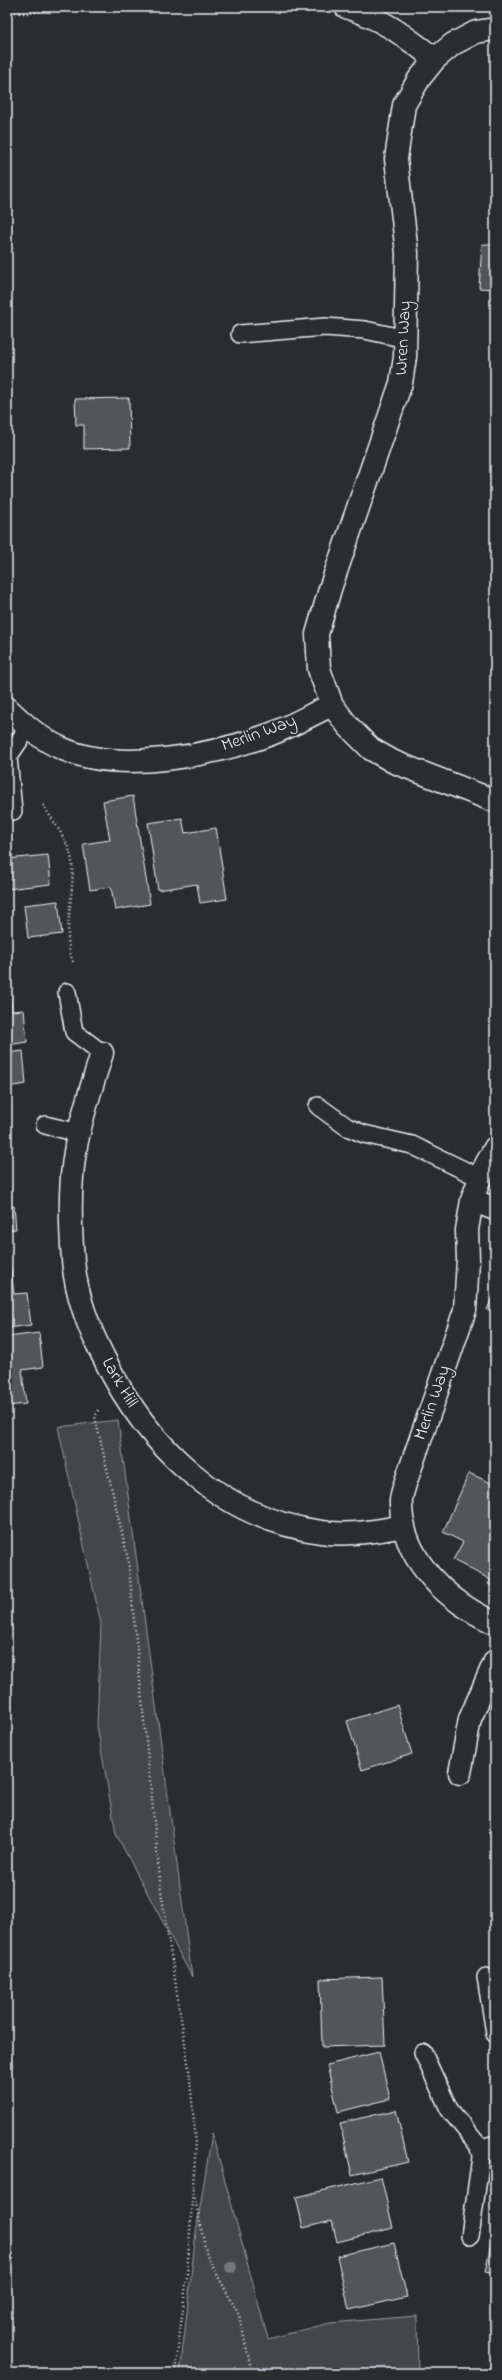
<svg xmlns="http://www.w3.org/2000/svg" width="502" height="2380" font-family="'Indie Flower',sans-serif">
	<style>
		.green { fill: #424648; stroke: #959ca0 }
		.building { fill: #535759; stroke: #e8f1f8 }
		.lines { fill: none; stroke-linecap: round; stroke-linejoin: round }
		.lane-casing { stroke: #e8f1f8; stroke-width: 20 }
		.street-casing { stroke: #e8f1f8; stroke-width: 25 }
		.path { stroke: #e8f1f8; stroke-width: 2.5; stroke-dasharray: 1 3; stroke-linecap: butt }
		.lane { stroke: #2a2d2e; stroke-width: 17 }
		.street { stroke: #2a2d2e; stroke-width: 22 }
		.tree { fill: #73787b }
		.labels { text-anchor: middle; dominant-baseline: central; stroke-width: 3.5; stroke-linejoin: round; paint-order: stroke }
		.street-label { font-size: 18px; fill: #e8f1f8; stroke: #2a2d2e }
	</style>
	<rect width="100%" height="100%" fill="#2a2d2e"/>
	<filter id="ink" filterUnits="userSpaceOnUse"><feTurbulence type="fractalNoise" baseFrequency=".025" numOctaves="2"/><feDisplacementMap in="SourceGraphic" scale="8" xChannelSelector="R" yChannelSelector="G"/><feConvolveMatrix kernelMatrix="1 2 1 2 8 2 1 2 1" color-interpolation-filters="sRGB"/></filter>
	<g filter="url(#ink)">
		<!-- green -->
		<path class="green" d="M 118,1420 L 192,1977 L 116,1834 L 97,1726 L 101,1624 L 58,1427 Z
			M 212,2133 L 268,2339 L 330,2323 L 417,2316 L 418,2373 L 180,2373 L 196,2232 Z"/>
		<!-- building -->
		<path class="building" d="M 482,244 L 495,245 L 495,289 L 479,288 Z
			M 129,398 L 130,448 L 84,449 L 84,425 L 76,425 L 75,399 Z
			M 133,796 L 150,904 L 115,910 L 111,887 L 90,890 L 83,844 L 110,840 L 103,801 Z
			M 182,818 L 185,833 L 216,828 L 227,899 L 200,903 L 197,884 L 158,890 L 148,823 Z
			M 48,855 L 51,884 L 7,889 L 7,859 Z
			M 58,901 L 62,934 L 28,938 L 24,905 Z
			M 7,980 L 9,980 L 12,1011 L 24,1010 L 27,1042 L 7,1045 Z
			M 23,1051 L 26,1084 L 7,1087 L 7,1053 Z
			M 7,1095 L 10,1123 L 7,1124 Z
			M 7,1166 L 11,1198 L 7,1198 Z
			M 14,1206 L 16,1229 L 7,1230 L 7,1207 Z
			M 7,1234 L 10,1259 L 7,1259 Z
			M 10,1263 L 14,1294 L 27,1293 L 31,1325 L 7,1328 L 7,1264 Z
			M 495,1290 L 495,1313 L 487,1310 Z
			M 39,1333 L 43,1367 L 22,1370 L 26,1404 L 7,1406 L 7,1337 Z
			M 469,1473 L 495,1485 L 495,1587 L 488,1584 L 491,1580 L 453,1560 L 463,1542 L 443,1532 Z
			M 397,1705 L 412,1754 L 362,1770 L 347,1721 Z
			M 382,1977 L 385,2045 L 322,2047 L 320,1979 Z
			M 379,2052 L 390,2099 L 338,2112 L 327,2065 Z
			M 396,2110 L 408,2162 L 352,2175 L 340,2123 Z
			M 381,2177 L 393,2228 L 337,2242 L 332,2221 L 303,2228 L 296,2197 Z
			M 495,2223 L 495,2274 L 485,2272 Z
			M 394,2243 L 407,2297 L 349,2310 L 337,2256 Z"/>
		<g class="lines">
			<!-- lane casing -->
			<g class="lane-casing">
				<path id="lane" d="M 240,334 L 325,327 L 365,330 L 406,339
					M 13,811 L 8,757 L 28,728
					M 67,992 L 74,1032 L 102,1053
					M 318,1106 L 347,1127 L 364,1134 L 412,1145 L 480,1178
					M 45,1125 L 79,1133
					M 486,1977 L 495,2033
					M 423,2053 L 449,2109 L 482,2150 L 470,2236"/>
			</g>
			<!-- street casing -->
			<g class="street-casing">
				<path id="street" d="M 346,7 C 385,20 403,35 435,59
					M 495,29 L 476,32 L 453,44 L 435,59 L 419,79 L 404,105 L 396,159 L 407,253 L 405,357 L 401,383 L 330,589 L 317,634 L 319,669 L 332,705 L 348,726 L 371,749 L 394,762 L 495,801
					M 7,708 C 24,724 40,739 63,749 C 121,774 214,755 271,734 C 292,726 312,714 332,705
					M 102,1053 C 93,1083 82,1114 76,1146 C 69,1182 70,1223 73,1260 C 76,1295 88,1327 104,1358 C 146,1445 222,1519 321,1532 C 349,1536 377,1531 404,1526
					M 495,1148 L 483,1170 L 472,1200 L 467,1230 L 468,1260 L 465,1310 L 405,1484 C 403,1491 400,1498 401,1505 C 402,1560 448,1602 495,1623
					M 472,1200 L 495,1209
					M 460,1773 L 470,1719 L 495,1661
					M 482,2150 L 495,2147"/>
			</g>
			<!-- path -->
			<path class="path" d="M 7,13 L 30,13 L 60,7
				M 43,805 C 53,821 66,838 71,856 C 78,887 59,937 74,963
				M 98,1410 L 95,1417 L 128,1559 L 161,1891 L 189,2069 L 196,2143 L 187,2275 L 175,2373
				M 194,2194 L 207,2256 L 239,2315 L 252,2373"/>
			<!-- lane -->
			<use href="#lane" class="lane"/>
			<!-- street -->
			<use href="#street" class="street"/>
		</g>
		<!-- trees -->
		<circle class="tree" cx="231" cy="2267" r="6"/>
	</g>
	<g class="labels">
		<!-- street labels -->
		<g class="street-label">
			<text transform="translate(404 338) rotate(-87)">Wren Way</text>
			<text transform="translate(259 734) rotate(-20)">Merlin Way</text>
			<text transform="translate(119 1383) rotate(60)">Lark Hill</text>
			<text transform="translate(433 1403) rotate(-71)">Merlin Way</text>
		</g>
	</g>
	<!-- margin -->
	<rect width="502" height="2380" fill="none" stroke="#2a2d2e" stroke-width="24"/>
	<rect x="12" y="12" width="478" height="2356" fill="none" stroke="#e8f1f8" stroke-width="1.5" filter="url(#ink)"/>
</svg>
